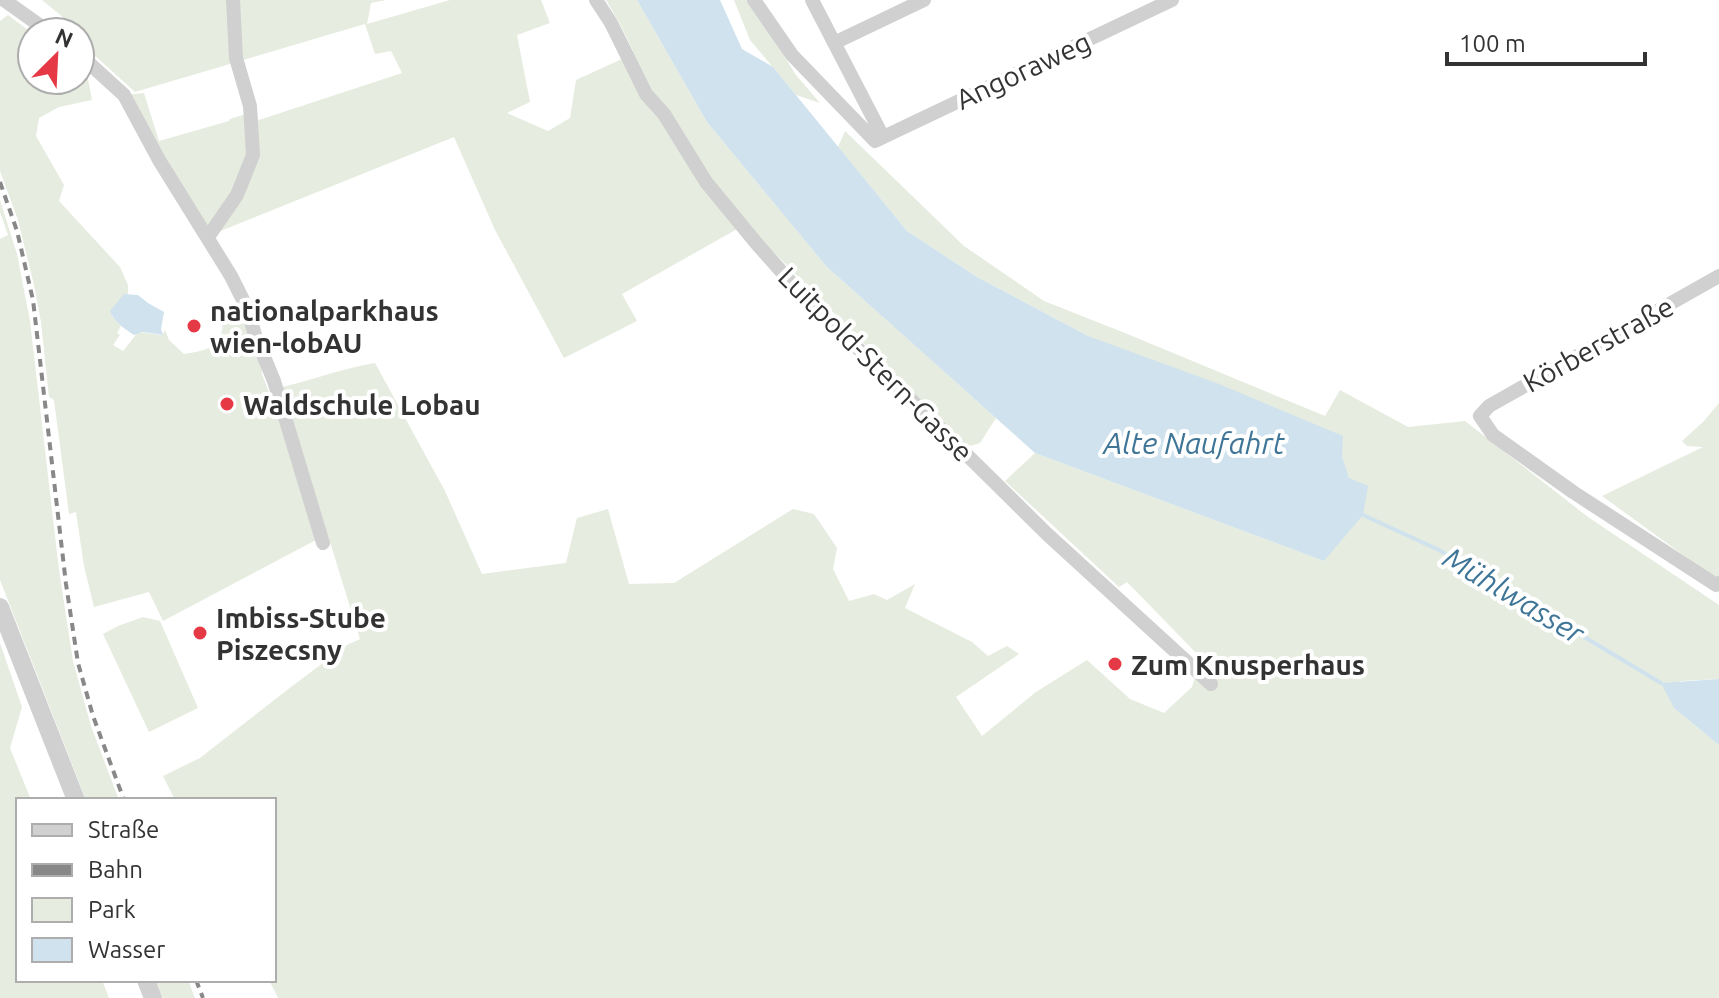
<svg xmlns="http://www.w3.org/2000/svg" width="1719" height="998" font-family="Ubuntu,sans-serif">
	<style>
		.green { fill: #e6ecdf }
		.water { fill: #cfe2ee }
		.lines { fill: none; stroke-linecap: round; stroke-linejoin: round }
		.stream { stroke: #cfe2ee; stroke-width: 4 }
		.minor { stroke: #d0d0d0; stroke-width: 14 }
		.tertiary { stroke: #d0d0d0; stroke-width: 18 }
		.rail { stroke: #888; stroke-width: 4; stroke-dasharray: 8 6; stroke-linecap: butt }
		.poi-dot { fill: #e63946; stroke: #fff; stroke-width: 3 }
		.labels { text-anchor: middle; dominant-baseline: central; stroke-width: 8; stroke-linejoin: round; paint-order: stroke }
		.street-label { font-size: 28px; fill: #333; stroke: #fff }
		.poi-label { font-size: 28px; font-weight: bold; fill: #333; stroke: #fff; text-anchor: start }
		.water-label { font-size: 30px; font-style: italic; fill: #3f7597; stroke: #fff }
	</style>
	<rect width="100%" height="100%" fill="#fff"/>
	<!-- green -->
	<path class="green" d="M 42,0 L 386,0 L 371,3 L 367,24 L 450,0 L 541,0 L 550,23 L 517,35 L 530,102 L 507,113 L 548,131 L 570,118 L 576,80 L 624,58 L 633,51 L 620,24 L 606,0 L 637,0 L 707,122 L 826,266 L 996,418 L 980,443 L 966,447 L 746,224 L 622,294 L 637,321 L 564,358 L 495,230 L 454,137 L 208,236 L 124,95 L 144,93 L 159,141 L 229,121 L 230,119 L 246,114 L 259,120 L 402,73 L 391,51 L 375,54 L 365,24 L 135,92 L 93,54 L 76,28 Z
		M 734,0 L 749,0 L 796,75 L 820,103 L 796,95 L 750,40 Z
		M 8,15 L 32,33 L 32,80 L 80,80 L 80,69 L 87,74 L 92,100 L 59,107 L 39,118 L 36,136 L 64,185 L 59,201 L 120,267 L 128,285 L 128,294 L 124,294 L 112,316 L 121,326 L 117,333 L 120,335 L 113,345 L 123,351 L 138,332 L 160,335 L 163,334 L 165,330 L 169,340 L 184,354 C 210,350 223,347 223,318 L 245,321 L 261,359 L 262,374 L 280,422 L 316,540 L 163,621 L 149,592 L 94,607 L 84,566 L 76,512 L 69,514 L 54,400 L 49,397 L 41,322 L 34,285 L 18,220 L 0,171 L 0,21 Z
		M 845,131 L 964,246 L 1044,301 L 1125,333 L 1325,416 L 1340,390 L 1408,427 L 1465,421 L 1588,517 L 1719,605 L 1719,679 L 1680,681 L 1674,708 L 1719,745 L 1719,998 L 278,998 L 269,980 L 274,980 L 274,800 L 175,800 L 163,776 L 200,758 L 291,687 L 347,645 L 360,639 L 282,387 C 313,380 343,368 375,363 L 445,491 L 482,574 L 566,563 L 577,518 L 608,509 L 629,584 L 674,583 L 793,509 L 814,514 L 837,548 L 833,569 L 849,601 L 874,594 L 887,600 L 915,584 L 905,608 L 972,642 L 988,656 L 1007,646 L 1019,654 L 956,697 L 982,736 L 1036,692 L 1087,660 L 1130,699 L 1164,713 L 1192,687 L 1201,658 L 1127,582 L 1119,587 L 1005,481 L 1035,453 L 1324,561 L 1349,479 L 1342,456 L 1088,336 L 977,277 L 907,231 L 838,147 Z
		M 0,200 L 17,254 L 30,321 L 59,570 L 73,661 L 91,726 L 119,800 L 86,800 L 0,580 L 0,239 L 8,235 L 0,212 Z
		M 1719,403 L 1719,581 L 1602,496 L 1703,447 L 1687,446 L 1682,441 L 1704,421 Z
		M 143,617 L 160,621 L 198,708 L 149,732 L 103,634 L 118,626 Z
		M 0,643 L 22,707 L 10,748 L 31,800 L 18,800 L 18,980 L 102,980 L 109,998 L 0,998 Z
		M 156,980 L 188,980 L 195,998 L 163,998 Z"/>
	<!-- water -->
	<path class="water" d="M 637,0 L 720,0 L 742,49 L 773,67 L 907,231 L 977,277 L 1088,336 L 1219,384 L 1343,436 L 1342,456 L 1349,478 L 1368,486 L 1363,515 L 1324,561 L 1035,453 L 826,266 L 707,122 Z
		M 124,294 L 138,295 L 148,303 L 164,312 L 161,329 L 163,335 L 142,332 L 134,335 C 125,329 114,322 110,311 Z
		M 1719,679 L 1719,745 L 1674,708 L 1661,683 Z"/>
	<g class="lines">
		<!-- stream -->
		<path class="stream" d="M 1363,515 L 1439,550 L 1661,683"/>
		<!-- minor -->
		<path class="minor" d="M 4,0 L 49,32
			M 596,0 L 611,23 L 646,94 L 664,114 L 706,182 L 757,244 L 805,298 L 891,380 L 1047,534 L 1211,684
			M 754,0 L 792,55 L 875,141 L 1172,0
			M 812,0 L 883,137
			M 834,43 L 924,0
			M 80,55 L 124,95 L 159,160 L 231,276 L 248,310 L 255,335 L 274,381 L 323,543
			M 208,237 L 237,195 L 253,155 L 250,106 L 236,58 L 233,0
			M 1719,276 L 1489,406 L 1480,416 L 1493,435 L 1573,492 L 1716,585 L 1719,583"/>
		<!-- tertiary -->
		<path class="tertiary" d="M 0,607 L 76,800
			M 146,980 L 153,998"/>
		<!-- rail -->
		<path class="rail" d="M 0,182 L 17,231 L 33,300 L 66,584 L 78,663 L 93,716 L 124,800
			M 196,980 L 203,998"/>
	</g>
	<!-- markers -->
	<g class="poi-dot">
		<circle cx="194" cy="326" r="8"/>
		<circle cx="227" cy="404" r="8"/>
		<circle cx="200" cy="633" r="8"/>
		<circle cx="1115" cy="664" r="8"/>
	</g>
	<g class="labels">
		<!-- street labels -->
		<g class="street-label">
			<text transform="translate(1023 70) rotate(-25)">Angoraweg</text>
			<text transform="translate(1598 344) rotate(-29)">Körberstraße</text>
			<text transform="translate(876 364) rotate(45)">Luitpold-Stern-Gasse</text>
		</g>
		<!-- poi labels -->
		<g class="poi-label">
			<text x="210" y="310">nationalparkhaus<tspan x="210" dy="32">wien-lobAU</tspan></text>
			<text x="243" y="404">Waldschule Lobau</text>
			<text x="216" y="617">Imbiss-Stube<tspan x="216" dy="32">Piszecsny</tspan></text>
			<text x="1131" y="664">Zum Knusperhaus</text>
		</g>
		<!-- water labels -->
		<g class="water-label">
			<text x="1194" y="443">Alte Naufahrt</text>
			<text transform="translate(1514 595) rotate(31)">Mühlwasser</text>
		</g>
	</g>
	<!-- legend -->
	<rect x="16" y="798" width="260" height="184" fill="#ffffff" stroke="#adadad" stroke-width="2"/>
	<rect x="32" y="824" width="40" height="12" fill="#d0d0d0" stroke="#adadad" stroke-width="2"/>
	<text x="88" y="838" font-size="24" fill="#333333">Straße</text>
	<rect x="32" y="864" width="40" height="12" fill="#888888" stroke="#adadad" stroke-width="2"/>
	<text x="88" y="878" font-size="24" fill="#333333">Bahn</text>
	<rect x="32" y="898" width="40" height="24" fill="#e6ecdf" stroke="#adadad" stroke-width="2"/>
	<text x="88" y="918" font-size="24" fill="#333333">Park</text>
	<rect x="32" y="938" width="40" height="24" fill="#cfe2ee" stroke="#adadad" stroke-width="2"/>
	<text x="88" y="958" font-size="24" fill="#333333">Wasser</text>
	<!-- north arrow -->
	<g transform="translate(56 56) rotate(24)"><circle r="38" fill="#ffffff" stroke="#adadad" stroke-width="2"/>
	<path d="M0-6L14 30L0 20L-14 30Z" fill="#e63946"/>
	<text y="-12" font-size="22" font-weight="bold" text-anchor="middle" fill="#333333">N</text>
	</g>
	<!-- scale -->
	<path d="M1447 52v12h198v-12" fill="none" stroke="#333333" stroke-width="4"/>
	<text x="1459" y="52" font-size="24" fill="#333333" stroke="#ffffff" stroke-width="6" paint-order="stroke">100 m</text>
</svg>
